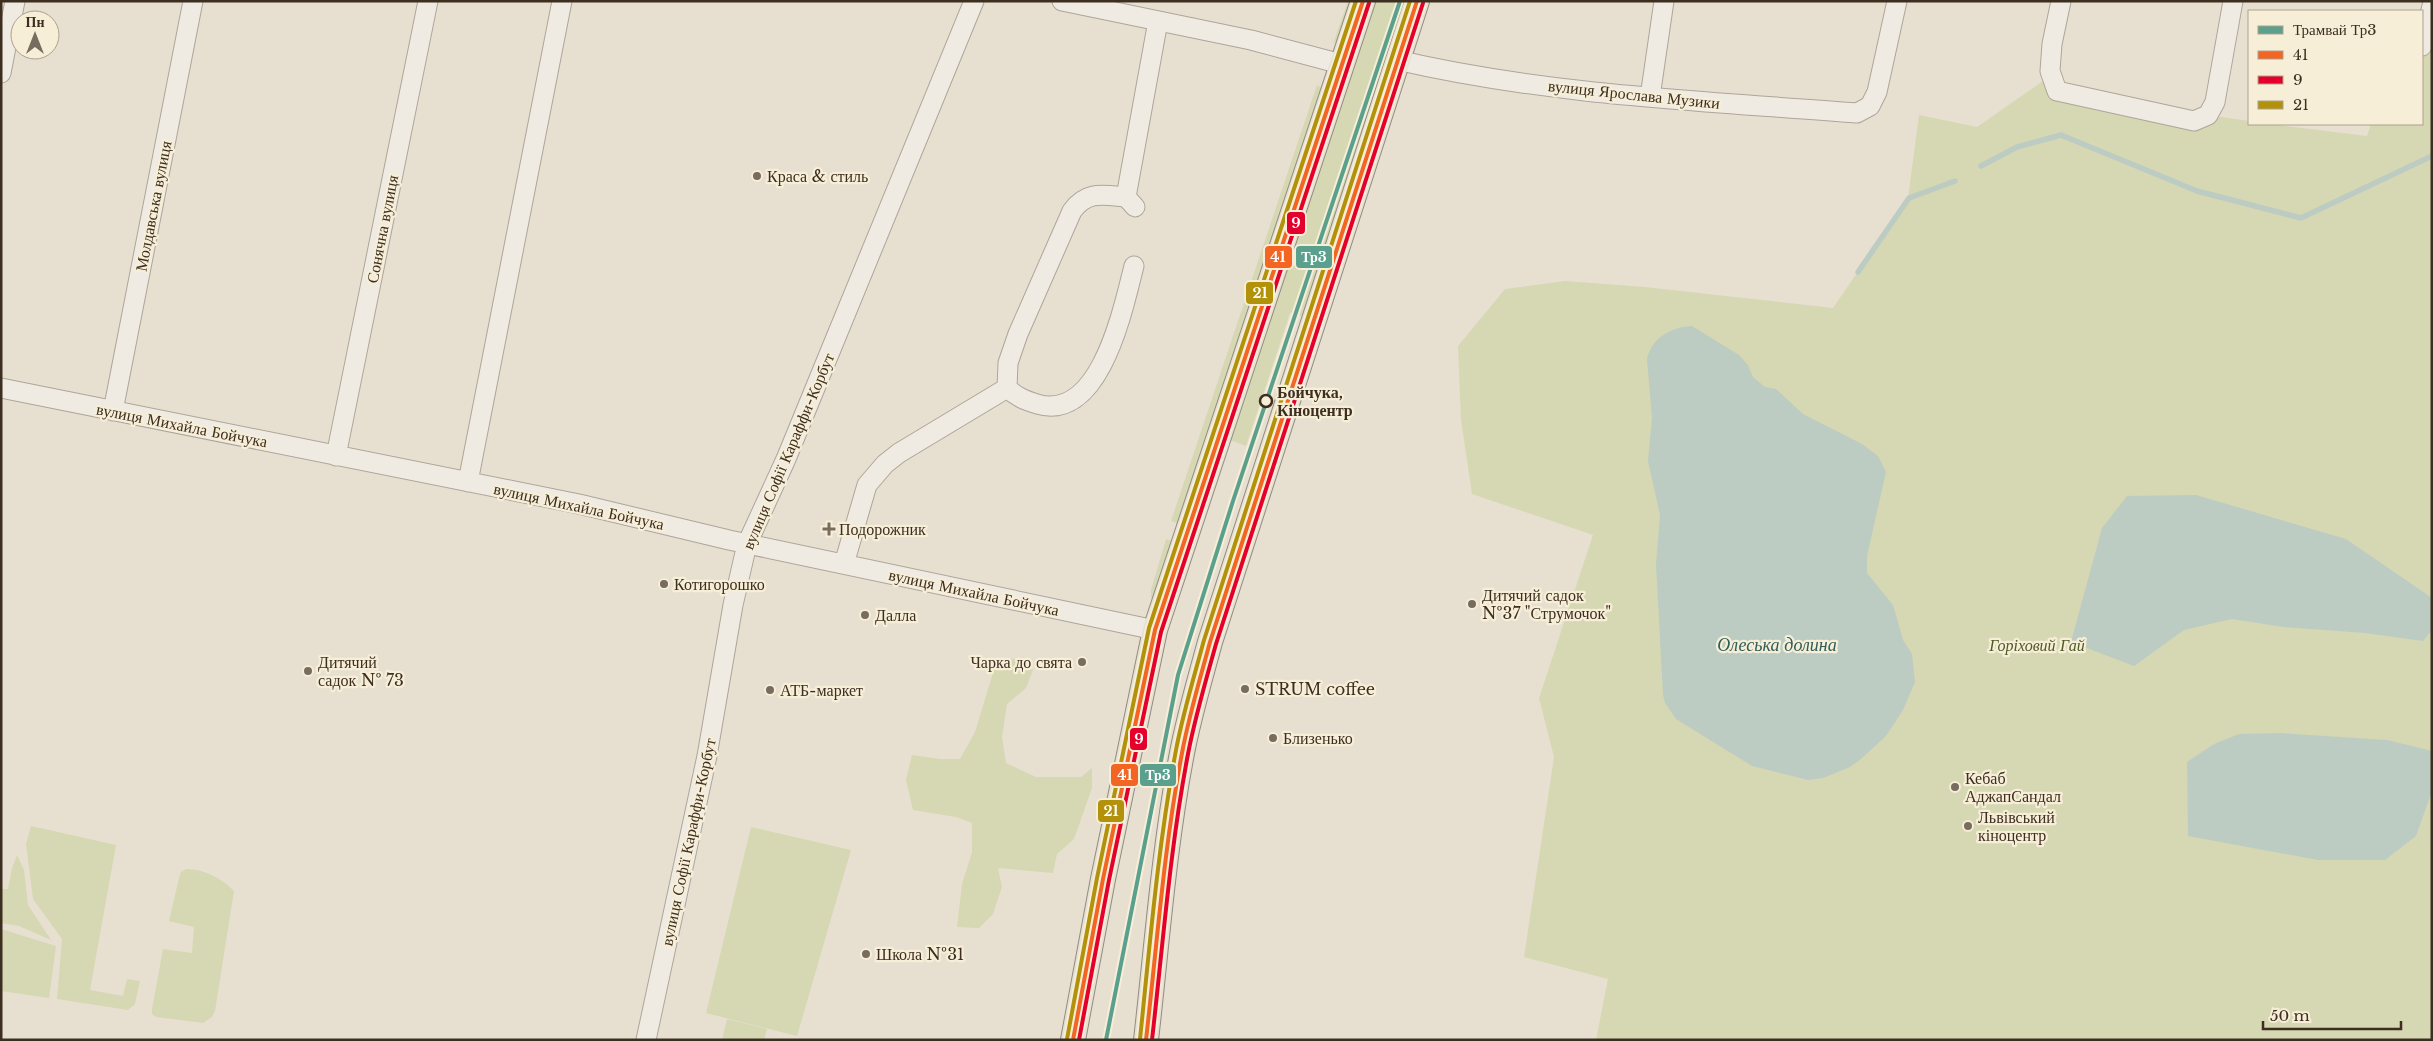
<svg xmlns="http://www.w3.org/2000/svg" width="2433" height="1041" font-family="'Libre Baskerville',serif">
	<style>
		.green { fill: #d6d7b3 }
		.water { fill: #bcccc2 }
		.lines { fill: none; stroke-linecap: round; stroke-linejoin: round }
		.stream { stroke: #bcccc2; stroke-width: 5.5 }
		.minor-casing { stroke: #ada599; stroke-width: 21 }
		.major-casing { stroke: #928b80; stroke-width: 26 }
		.minor { stroke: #efebe3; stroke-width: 19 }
		.major { stroke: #e6e1d4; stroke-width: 24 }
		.bus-1-casing { stroke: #f7eed8; stroke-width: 8 }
		.bus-2-casing { stroke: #f7eed8; stroke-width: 8 }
		.bus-3-casing { stroke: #f7eed8; stroke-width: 8 }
		.bus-1 { stroke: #f26522; stroke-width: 4 }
		.bus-2 { stroke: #e4002b; stroke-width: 4 }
		.bus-3 { stroke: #b1920a; stroke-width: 4 }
		.tram-1-casing { stroke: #f7eed8; stroke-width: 8 }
		.tram-1 { stroke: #5aa08d; stroke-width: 4 }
		.poi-dot { fill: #786c5e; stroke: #f7eed8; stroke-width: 2 }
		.stop-dot { fill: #f7eed8; stroke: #3d2e20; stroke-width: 2.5 }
		.labels { text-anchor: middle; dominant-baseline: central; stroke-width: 4.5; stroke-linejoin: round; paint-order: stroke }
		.street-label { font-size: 16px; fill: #3d2e20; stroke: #f7eed8 }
		.poi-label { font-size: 16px; fill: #3d2e20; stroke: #f7eed8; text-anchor: start }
		.stop-label { font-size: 16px; font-weight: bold; fill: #3d2e20; stroke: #f7eed8; text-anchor: start }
		.park-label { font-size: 16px; font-style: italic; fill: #4d5a26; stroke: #f7eed8 }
		.water-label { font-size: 18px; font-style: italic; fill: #2f5d5a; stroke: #f7eed8 }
		.line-badge { stroke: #f7eed8; stroke-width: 2 }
		.badge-label { font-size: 14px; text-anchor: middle; font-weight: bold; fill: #fff }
	</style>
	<rect width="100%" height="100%" fill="#e7e0d1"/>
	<!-- green -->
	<path class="green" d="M 1348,1 L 1353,1 L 1340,37 L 1333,44 Z
		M 1375,1 L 1409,1 L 1306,317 L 1290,313 L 1246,446 L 1230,440 Z
		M 2422,24 L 2432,25 L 2432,1040 L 1596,1040 L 1608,979 L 1524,957 L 1554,757 L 1539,698 L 1593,535 L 1472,494 L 1461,420 L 1458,346 L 1505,289 L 1565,281 L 1645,287 L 1833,308 L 1908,198 L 1919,115 L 1977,127 L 2043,81 L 2174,110 L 2249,121 L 2249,124 L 2270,124 L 2367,136 L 2371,124 L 2422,124 Z
		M 1317,85 L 1323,89 L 1179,524 L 1171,521 Z
		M 1166,539 L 1174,541 L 1161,586 L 1151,599 L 1151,590 Z
		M 1023,657 L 1033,670 L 1026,688 L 1007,704 L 1002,737 L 1006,763 L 1036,777 L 1081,777 L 1092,768 L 1092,788 L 1074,839 L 1057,854 L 1053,873 L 998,868 L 1002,887 L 993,914 L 979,928 L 957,927 L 962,884 L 972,852 L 972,823 L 956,817 L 913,810 L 906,780 L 912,755 L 940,759 L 960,759 L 975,732 L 996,663 Z
		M 31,826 L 116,845 L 90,990 L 123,996 L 127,979 L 140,981 L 135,1004 L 128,1010 L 57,999 L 62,939 L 33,899 L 26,844 Z
		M 751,827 L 851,850 L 797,1036 L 706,1013 Z
		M 17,855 L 24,870 L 28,905 L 51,940 L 19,926 L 1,923 L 1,889 L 8,889 L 12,868 Z
		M 186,869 C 204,869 221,878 234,891 L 215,1011 L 212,1017 L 203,1023 L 156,1017 L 152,1014 L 152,1009 L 163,949 L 192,953 L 194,927 L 169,921 L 179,878 L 181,872 Z
		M 1,929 L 56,946 L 49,998 L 1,991 Z
		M 727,1019 L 767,1029 L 764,1040 L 722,1040 Z"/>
	<!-- water -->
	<path class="water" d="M 1692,326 L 1739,355 L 1748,365 L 1753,377 L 1765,387 L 1776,389 L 1803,414 L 1862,444 L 1878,456 L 1886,472 L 1867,556 L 1867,573 L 1893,605 L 1903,640 L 1912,654 L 1915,682 L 1903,710 L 1886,736 L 1861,759 L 1850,767 L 1823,778 L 1808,780 L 1752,766 L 1676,719 L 1665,703 L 1663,695 L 1656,564 L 1660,515 L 1648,461 L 1652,417 L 1647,360 C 1651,338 1671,327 1692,326 Z
		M 2196,495 L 2346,539 L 2432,598 L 2432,630 L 2423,641 L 2365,633 L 2283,627 L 2232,619 L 2184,630 L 2134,666 L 2071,642 L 2102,528 L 2127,496 Z
		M 2280,733 L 2387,740 L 2432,751 L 2432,791 L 2416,836 L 2385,860 L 2318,860 L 2188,836 L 2187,762 L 2214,744 L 2239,734 Z"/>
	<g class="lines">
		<!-- stream -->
		<path class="stream" d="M 1981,166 L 2017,147 L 2061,135 L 2197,191 L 2301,218 L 2432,156
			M 1858,272 L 1909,198 L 1955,181"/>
		<!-- minor casing -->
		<g class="minor-casing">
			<path id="minor" d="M 1062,1 L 1251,40 L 1341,64
				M 2061,1 L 2052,44 L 2050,71 L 2057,91 L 2194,121 L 2208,115 L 2215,102 L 2233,1
				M 2422,46 L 2432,6
				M 1397,60 C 1547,95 1704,101 1857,113 L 1870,106 L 1877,92 L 1897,1
				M 1,73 L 15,1
				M 1650,97 L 1664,1
				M 1126,197 L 1158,21
				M 1,388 L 579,504 L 729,540 L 1155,630
				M 1007,388 L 1008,363 L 1018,334 L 1072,211 C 1087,190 1104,195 1126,197 L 1135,207
				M 113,411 L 193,1
				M 336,456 L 428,1
				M 468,482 L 562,1
				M 844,564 L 867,485 L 885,464 L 899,453 L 1007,388 C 1017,397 1024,400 1037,404 C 1100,423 1123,309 1134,266
				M 646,1040 L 707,756 L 733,605 L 747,544 L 786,459 L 974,1"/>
		</g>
		<!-- major casing -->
		<g class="major-casing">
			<path id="major" d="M 1073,1040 L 1103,879 L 1155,630 L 1363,1
				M 1146,1040 C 1157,944 1164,847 1182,753 C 1189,716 1200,679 1210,642 L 1417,1"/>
		</g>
		<!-- minor -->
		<use href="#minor" class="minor"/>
		<!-- major -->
		<use href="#major" class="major"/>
		<!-- bus-1 casing -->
		<g class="bus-1-casing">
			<path id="bus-1" d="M 1073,1040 L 1103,879 L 1155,630 L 1363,1
				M 1146,1040 C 1157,944 1164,847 1182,753 C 1189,715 1200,679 1210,642 L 1417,1"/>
		</g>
		<!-- bus-2 casing -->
		<g class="bus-2-casing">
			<path id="bus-2" d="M 1079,1040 L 1109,880 L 1161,632 L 1369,3
				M 1152,1040 C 1163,944 1170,848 1188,754 C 1195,717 1206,680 1216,644 L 1423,3"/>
		</g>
		<!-- bus-3 casing -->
		<g class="bus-3-casing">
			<path id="bus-3" d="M 1067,1039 L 1097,878 L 1149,628 L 1356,1
				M 1140,1039 C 1150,943 1158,846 1176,750 C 1183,713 1194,677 1204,640 L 1410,1"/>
		</g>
		<!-- bus-1 -->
		<use href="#bus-1" class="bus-1"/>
		<!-- bus-2 -->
		<use href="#bus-2" class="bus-2"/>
		<!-- bus-3 -->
		<use href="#bus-3" class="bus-3"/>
		<!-- tram-1 casing -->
		<g class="tram-1-casing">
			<path id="tram-1" d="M 1106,1040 L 1178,675 L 1233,501 L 1400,1"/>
		</g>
		<!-- tram-1 -->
		<use href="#tram-1" class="tram-1"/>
	</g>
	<!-- markers -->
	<g class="poi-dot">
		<circle cx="757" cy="176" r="5"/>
		<path d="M826.5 521.5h5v5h5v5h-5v5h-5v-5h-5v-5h5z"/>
		<circle cx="664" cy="584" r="5"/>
		<circle cx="1472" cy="604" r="5"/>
		<circle cx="865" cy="615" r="5"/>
		<circle cx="1082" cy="662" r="5"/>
		<circle cx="308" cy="671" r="5"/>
		<circle cx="1245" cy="689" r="5"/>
		<circle cx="770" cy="690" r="5"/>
		<circle cx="1273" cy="738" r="5"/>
		<circle cx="1955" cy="787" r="5"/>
		<circle cx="1968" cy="826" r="5"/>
		<circle cx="866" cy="954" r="5"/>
	</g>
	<circle class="stop-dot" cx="1266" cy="401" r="6"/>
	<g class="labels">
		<!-- street labels -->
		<g class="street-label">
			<text transform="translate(1634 94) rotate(6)">вулиця Ярослава Музики</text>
			<text transform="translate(153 206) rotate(-79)">Молдавська вулиця</text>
			<text transform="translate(382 229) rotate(-79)">Сонячна вулиця</text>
			<text transform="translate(182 425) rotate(11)">вулиця Михайла Бойчука</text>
			<text transform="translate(788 451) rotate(-67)">вулиця Софії Караффи-Корбут</text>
			<text transform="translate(579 506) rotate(12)">вулиця Михайла Бойчука</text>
			<text transform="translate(974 592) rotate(12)">вулиця Михайла Бойчука</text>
			<text transform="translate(688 842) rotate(-78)">вулиця Софії Караффи-Корбут</text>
		</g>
		<!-- poi labels -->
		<g class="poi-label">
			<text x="767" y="176">Краса &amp; стиль</text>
			<text x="839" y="529">Подорожник</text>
			<text x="674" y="584">Котигорошко</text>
			<text x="1482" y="595">Дитячий садок<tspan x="1482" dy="18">№37 "Струмочок"</tspan></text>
			<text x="875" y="615">Далла</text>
			<text x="318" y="662">Дитячий<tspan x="318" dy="18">садок № 73</tspan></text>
			<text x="1072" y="662" text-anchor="end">Чарка до свята</text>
			<text x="1255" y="689">STRUM coffee</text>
			<text x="780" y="690">АТБ-маркет</text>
			<text x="1283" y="738">Близенько</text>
			<text x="1965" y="778">Кебаб<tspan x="1965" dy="18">АджапСандал</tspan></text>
			<text x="1978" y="817">Львівський<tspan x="1978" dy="18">кіноцентр</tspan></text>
			<text x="876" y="954">Школа №31</text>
		</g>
		<!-- stop labels -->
		<g class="stop-label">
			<text x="1277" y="392">Бойчука,<tspan x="1277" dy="18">Кіноцентр</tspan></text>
		</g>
		<!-- park labels -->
		<g class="park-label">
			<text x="2037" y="645">Горіховий Гай</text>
		</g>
		<!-- water labels -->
		<g class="water-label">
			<text x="1777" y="645">Олеська долина</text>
		</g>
	</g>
	<g class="line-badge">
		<rect x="1286" y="211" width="20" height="24" rx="5" fill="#e4002b"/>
		<rect x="1295" y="245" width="38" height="24" rx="5" fill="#5aa08d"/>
		<rect x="1264" y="245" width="29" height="24" rx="5" fill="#f26522"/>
		<rect x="1245" y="281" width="29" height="24" rx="5" fill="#b1920a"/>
		<rect x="1129" y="727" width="19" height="24" rx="5" fill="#e4002b"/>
		<rect x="1139" y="763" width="38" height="24" rx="5" fill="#5aa08d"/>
		<rect x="1110" y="763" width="29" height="24" rx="5" fill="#f26522"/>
		<rect x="1097" y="799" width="28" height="24" rx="5" fill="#b1920a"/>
	</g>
	<g class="badge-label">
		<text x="1296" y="228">9</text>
		<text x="1314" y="262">Тр3</text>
		<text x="1278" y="262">41</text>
		<text x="1260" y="298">21</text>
		<text x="1139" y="744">9</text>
		<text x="1158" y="780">Тр3</text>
		<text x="1125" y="780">41</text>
		<text x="1111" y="816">21</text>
	</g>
	<!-- border -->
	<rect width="2433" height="1041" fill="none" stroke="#3d2e20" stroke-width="5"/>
	<!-- legend -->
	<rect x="2248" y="10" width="175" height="115" fill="#f7eed8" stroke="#ada18e"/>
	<rect x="2258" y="26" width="25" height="8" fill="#5aa08d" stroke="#ada18e"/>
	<text x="2293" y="35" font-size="15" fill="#3d2e20">Трамвай Тр3</text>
	<rect x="2258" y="51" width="25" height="8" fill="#f26522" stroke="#ada18e"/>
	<text x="2293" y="60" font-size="15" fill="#3d2e20">41</text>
	<rect x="2258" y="76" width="25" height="8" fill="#e4002b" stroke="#ada18e"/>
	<text x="2293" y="85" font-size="15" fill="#3d2e20">9</text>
	<rect x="2258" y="101" width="25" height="8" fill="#b1920a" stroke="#ada18e"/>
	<text x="2293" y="110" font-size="15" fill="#3d2e20">21</text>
	<!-- north arrow -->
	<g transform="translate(35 35)"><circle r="24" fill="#f7eed8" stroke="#ada18e"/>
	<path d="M0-4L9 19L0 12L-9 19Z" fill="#786c5e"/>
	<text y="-8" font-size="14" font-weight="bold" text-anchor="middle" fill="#3d2e20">Пн</text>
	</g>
	<!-- scale -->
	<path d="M2263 1021v8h138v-8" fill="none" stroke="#3d2e20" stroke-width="2.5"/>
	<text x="2270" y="1021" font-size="15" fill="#3d2e20" stroke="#f7eed8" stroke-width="4" paint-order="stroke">50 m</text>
</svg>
